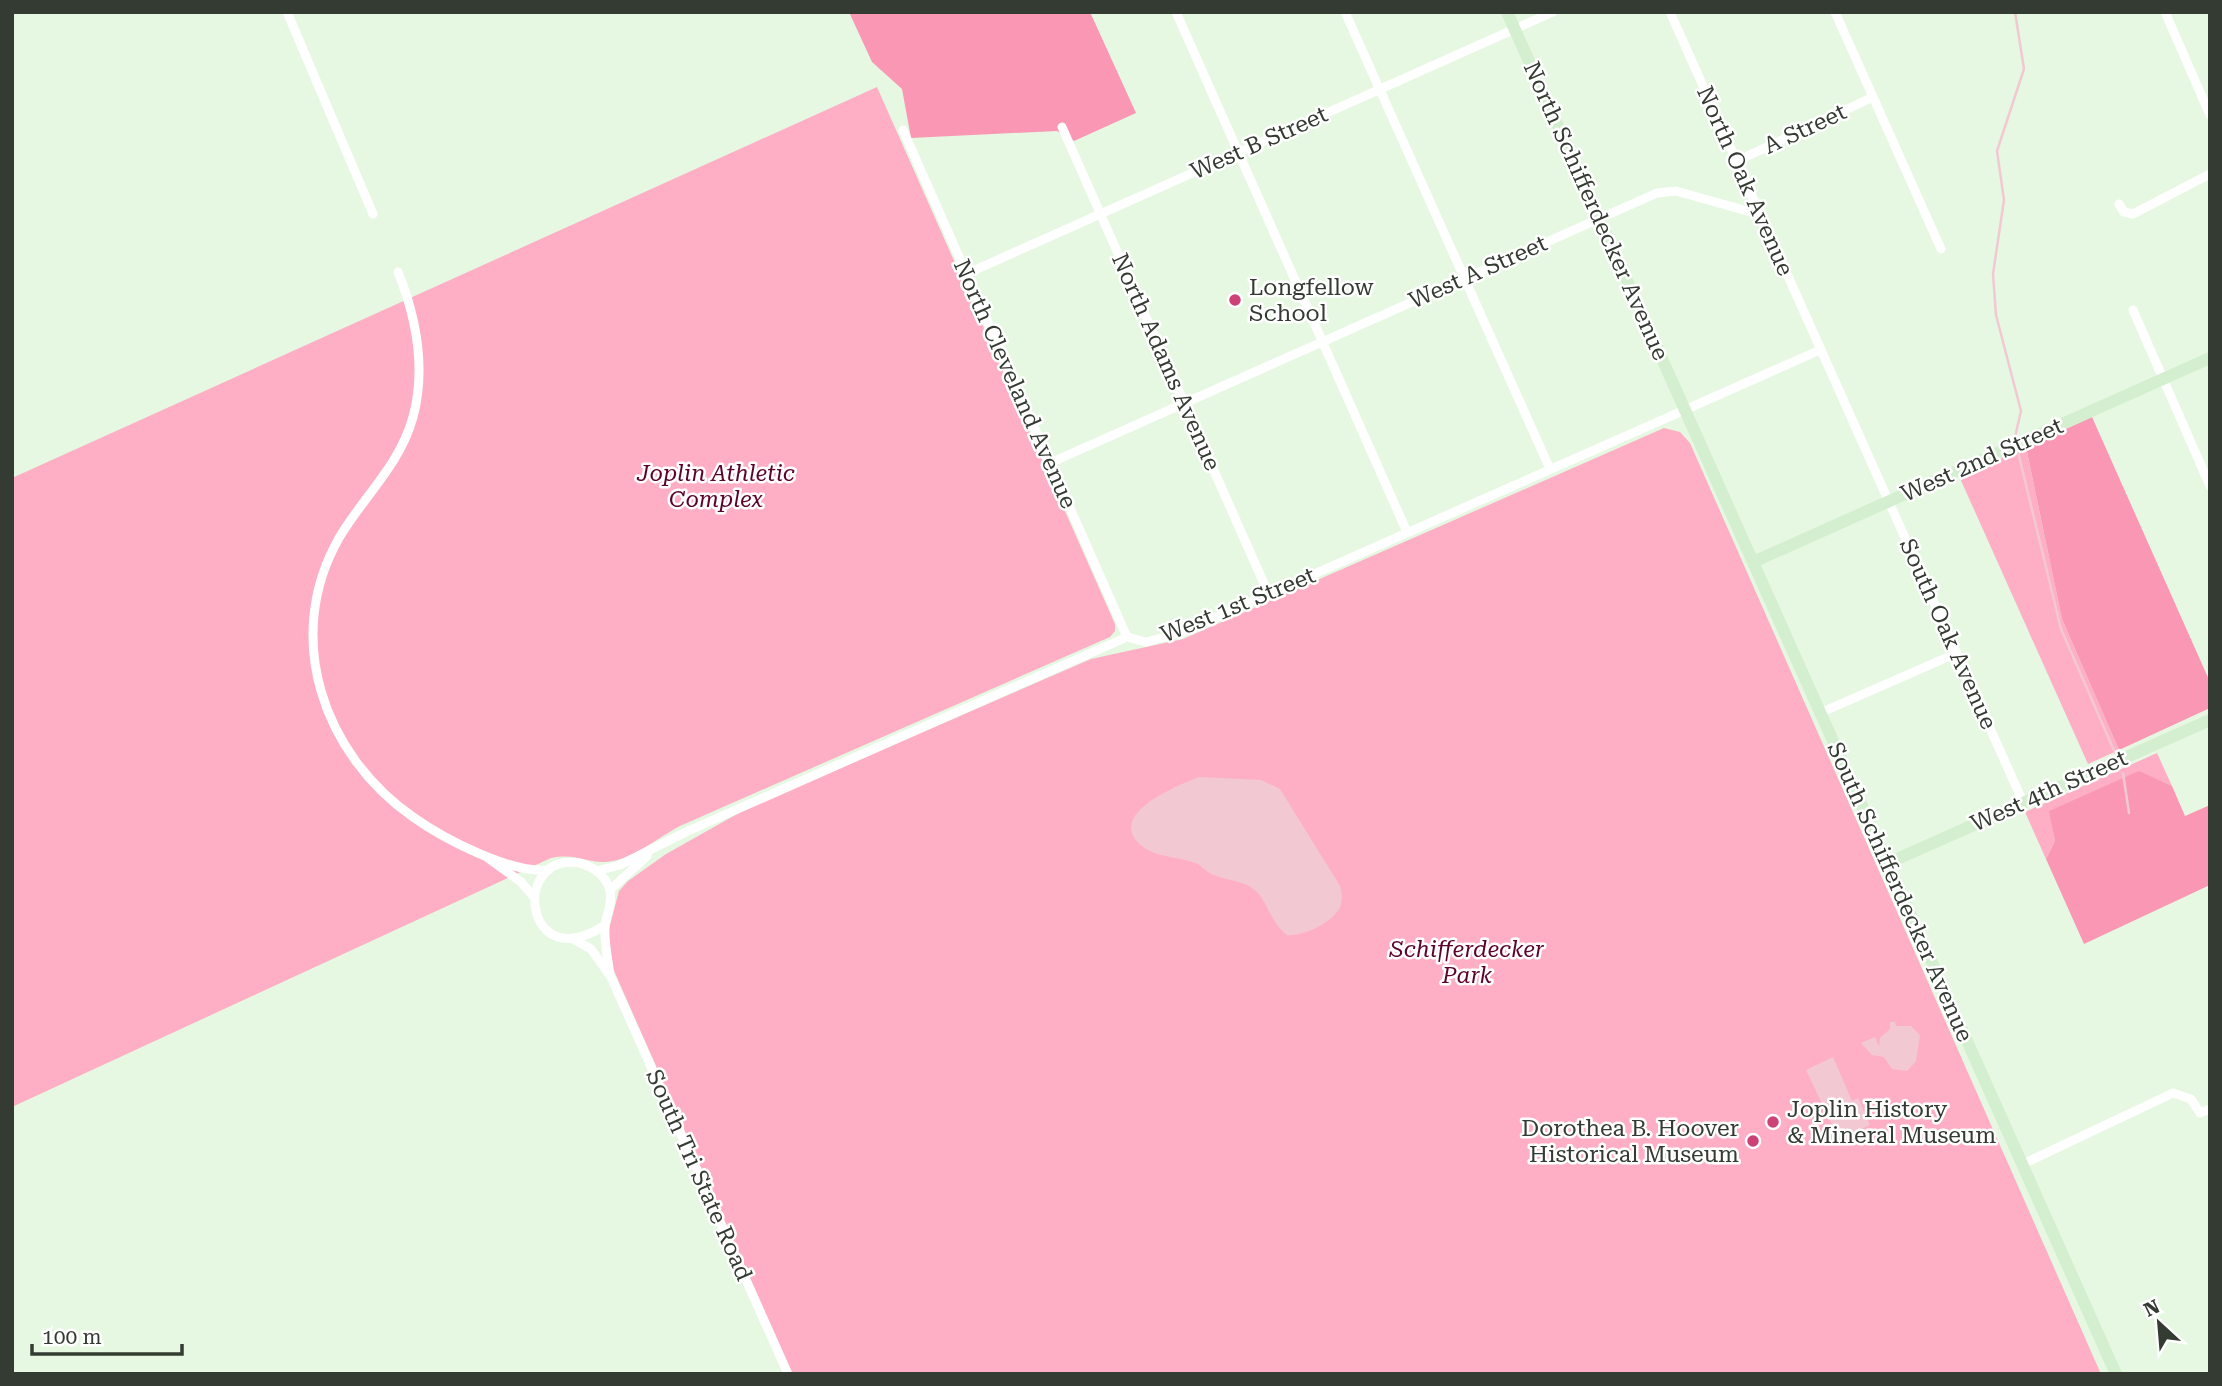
<svg xmlns="http://www.w3.org/2000/svg" width="2222" height="1386" font-family="'Roboto Serif',serif">
	<style>
		.green { fill: #feafc5 }
		.forest { fill: #fa97b4 }
		.water { fill: #f2c9d3 }
		.lines { fill: none; stroke-linecap: round; stroke-linejoin: round }
		.stream { stroke: #f2c9d3; stroke-width: 2.5 }
		.street { stroke: #fff; stroke-width: 9 }
		.secondary { stroke: #d4efcf; stroke-width: 12 }
		.poi-dot { fill: #cd4276; stroke: #fff; stroke-width: 2.5 }
		.labels { text-anchor: middle; dominant-baseline: central; stroke-width: 5; stroke-linejoin: round; paint-order: stroke }
		.street-label { font-size: 23px; fill: #343b32; stroke: #fff }
		.poi-label { font-size: 23px; fill: #343b32; stroke: #fff; text-anchor: start }
		.park-label { font-size: 23px; font-style: italic; fill: #5c032c; stroke: #fff }
	</style>
	<rect width="100%" height="100%" fill="#e6f8e2"/>
	<!-- green -->
	<path class="green" d="M 877,87 L 1115,624 L 1115,631 L 1110,637 L 680,826 C 657,838 631,861 605,862 C 585,863 577,853 551,858 L 12,1107 L 12,478 Z
		M 1664,428 L 1680,432 L 1690,443 L 2101,1374 L 792,1374 L 607,955 L 609,929 L 619,891 L 628,881 L 666,854 L 746,809 L 1091,659 L 1183,639 Z
		M 2026,447 L 2062,619 L 2119,750 L 2088,764 L 1959,476 Z
		M 2157,753 L 2172,786 L 2139,772 L 2050,811 L 2055,841 L 2046,859 L 2025,812 Z"/>
	<!-- forest -->
	<path class="forest" d="M 849,12 L 1090,12 L 1136,113 L 1074,141 L 1057,131 L 911,138 L 902,89 L 872,62 Z
		M 2092,417 L 2210,682 L 2210,708 L 2119,750 L 2062,619 L 2026,447 Z
		M 2139,771 L 2172,786 L 2185,816 L 2210,805 L 2210,885 L 2084,944 L 2046,859 L 2055,841 L 2049,811 Z"/>
	<!-- water -->
	<path class="water" d="M 1199,777 L 1261,780 L 1280,789 L 1340,886 C 1341,891 1343,898 1341,904 C 1337,921 1303,937 1287,935 C 1269,922 1269,900 1252,888 C 1241,880 1224,880 1211,874 C 1206,871 1202,867 1198,864 C 1182,857 1161,858 1146,849 C 1099,817 1176,786 1199,777 Z
		M 1890,1022 L 1895,1022 L 1896,1026 L 1911,1026 L 1920,1035 L 1916,1061 L 1907,1071 L 1892,1069 L 1884,1057 L 1872,1055 L 1861,1043 L 1875,1037 L 1879,1047 L 1880,1038 L 1890,1029 Z
		M 1833,1057 L 1852,1101 L 1858,1098 L 1870,1125 L 1839,1139 L 1806,1070 Z"/>
	<g class="lines">
		<!-- stream -->
		<path class="stream" d="M 2015,12 L 2024,69 L 1997,151 L 2004,200 L 1993,274 L 1996,315 L 2021,411 L 2015,437
			M 2018,452 L 2061,629 L 2116,755
			M 2123,773 L 2129,813"/>
		<!-- street -->
		<path class="street" d="M 287,12 L 373,214
			M 1176,12 L 1407,532
			M 1345,12 L 1550,469
			M 1670,12 L 2023,802
			M 1835,12 L 1941,249
			M 2165,12 L 2210,115
			M 1062,127 L 1269,595
			M 903,130 L 1127,637
			M 1737,161 L 1873,97
			M 2119,204 L 2124,212 L 2133,214 L 2210,174
			M 398,272 C 416,317 426,369 413,417 C 400,465 363,497 339,538 C 282,638 324,755 413,817 C 444,839 511,874 549,870
			M 966,274 L 1553,12
			M 2133,310 L 2210,486
			M 1050,463 L 1657,193 L 1676,191 L 1758,214
			M 1820,713 L 1957,653
			M 488,858 L 521,882 L 533,896
			M 597,871 L 620,865 L 688,831 L 1127,637 L 1146,642 L 1181,633 L 1820,350
			M 610,890 L 647,856
			M 605,925 C 523,979 511,851 579,863 C 593,866 606,876 610,890 C 613,904 606,914 605,927 C 604,943 608,959 610,975
			M 575,940 L 591,949 L 611,977 L 788,1374
			M 2021,1165 L 2173,1093 L 2191,1099 L 2200,1113 L 2210,1109"/>
		<!-- secondary -->
		<path class="secondary" d="M 1507,12 L 2116,1374
			M 1753,562 L 2210,358
			M 1888,863 L 2210,720"/>
	</g>
	<!-- markers -->
	<g class="poi-dot">
		<circle cx="1235" cy="300" r="7"/>
		<circle cx="1773" cy="1122" r="7"/>
		<circle cx="1753" cy="1141" r="7"/>
	</g>
	<g class="labels">
		<!-- street labels -->
		<g class="street-label">
			<text transform="translate(1805 129) rotate(-25)">A Street</text>
			<text transform="translate(1259 143) rotate(-24)">West B Street</text>
			<text transform="translate(1745 181) rotate(66)">North Oak Avenue</text>
			<text transform="translate(1596 211) rotate(66)">North Schifferdecker Avenue</text>
			<text transform="translate(1478 272) rotate(-24)">West A Street</text>
			<text transform="translate(1166 362) rotate(66)">North Adams Avenue</text>
			<text transform="translate(1015 384) rotate(66)">North Cleveland Avenue</text>
			<text transform="translate(1982 460) rotate(-24)">West 2nd Street</text>
			<text transform="translate(1238 605) rotate(-22)">West 1st Street</text>
			<text transform="translate(1948 634) rotate(66)">South Oak Avenue</text>
			<text transform="translate(2049 791) rotate(-24)">West 4th Street</text>
			<text transform="translate(1900 892) rotate(66)">South Schifferdecker Avenue</text>
			<text transform="translate(699 1175) rotate(66)">South Tri State Road</text>
		</g>
		<!-- poi labels -->
		<g class="poi-label">
			<text x="1249" y="287">Longfellow<tspan x="1249" dy="26">School</tspan></text>
			<text x="1787" y="1109">Joplin History<tspan x="1787" dy="26">&amp; Mineral Museum</tspan></text>
			<text x="1739" y="1128" text-anchor="end">Dorothea B. Hoover<tspan x="1739" dy="26">Historical Museum</tspan></text>
		</g>
		<!-- park labels -->
		<g class="park-label">
			<text x="716" y="473">Joplin Athletic<tspan x="716" dy="26">Complex</tspan></text>
			<text x="1467" y="949">Schifferdecker<tspan x="1467" dy="26">Park</tspan></text>
		</g>
	</g>
	<!-- border -->
	<rect width="2222" height="1386" fill="none" stroke="#343b32" stroke-width="28"/>
	<!-- north arrow -->
	<g transform="translate(2159 1323) rotate(334)" stroke="#ffffff" stroke-width="5" paint-order="stroke">
	<path d="M0-5L12 26L0 18L-12 26Z" fill="#343b32"/>
	<text y="-10" font-size="19" font-weight="bold" text-anchor="middle" fill="#343b32">N</text>
	</g>
	<!-- scale -->
	<path d="M32 1344v10h150v-10" fill="none" stroke="#343b32" stroke-width="3.5"/>
	<text x="42" y="1344" font-size="21" fill="#343b32" stroke="#ffffff" stroke-width="5" paint-order="stroke">100 m</text>
</svg>
